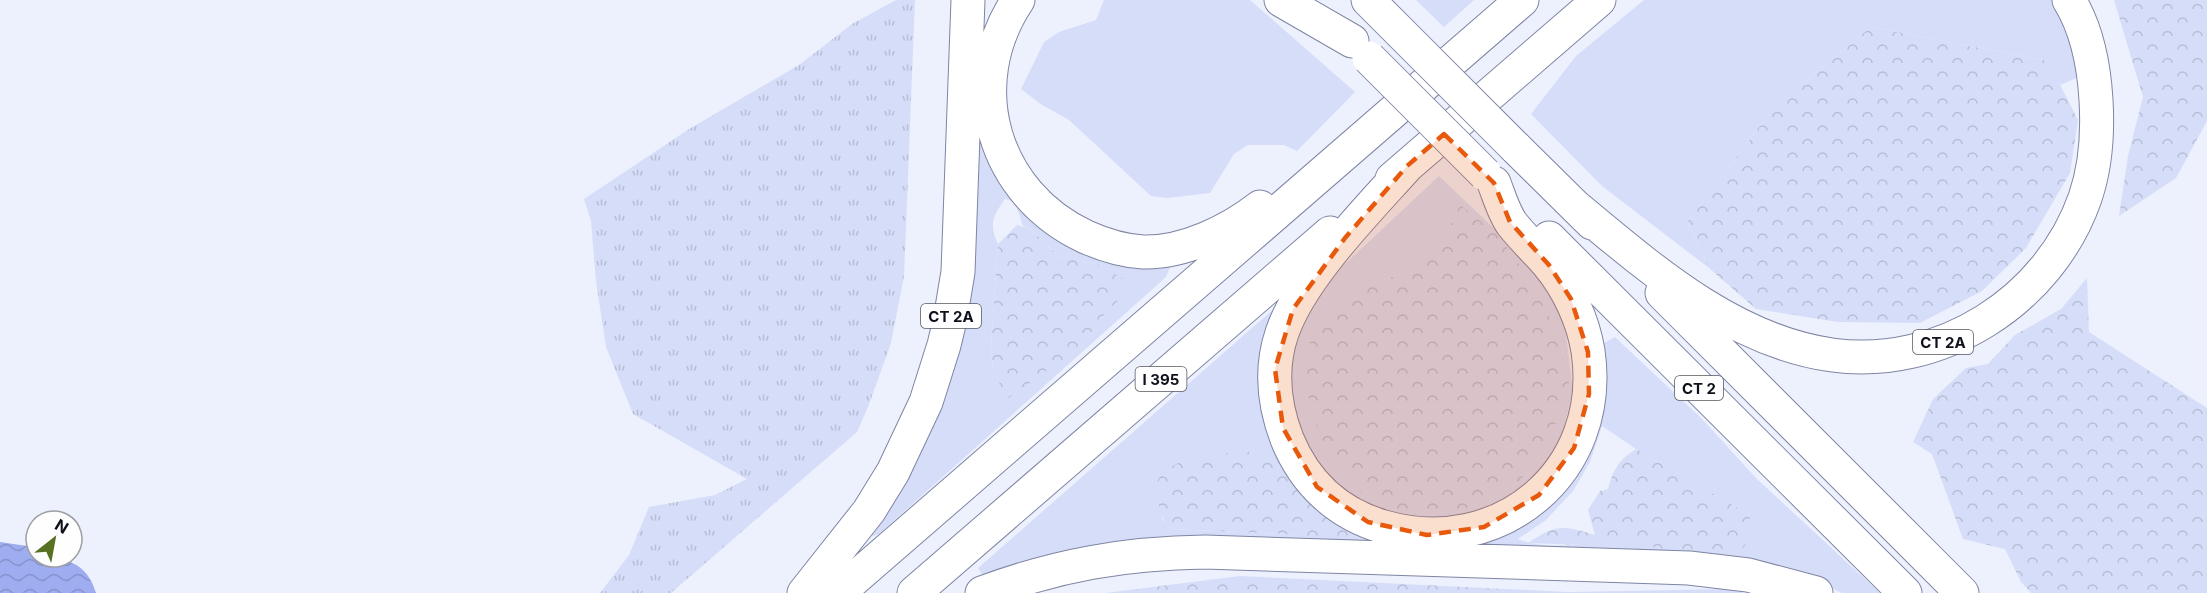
<svg xmlns="http://www.w3.org/2000/svg" width="2207" height="593" font-family="Inter,sans-serif">
	<style>
		.grass { fill: #d6ddf8; fill-rule: evenodd }
		.forest { fill: url(#forest-crowns) }
		.park { fill: url(#park-tufts) }
		.water { fill: url(#water-waves) }
		.lines { fill: none; stroke-linecap: round; stroke-linejoin: round }
		.motorway-casing { stroke: #7e85a3; stroke-width: 35 }
		.motorway { stroke: #fff; stroke-width: 33 }
		.motorway-bridge-casing { stroke: #7e85a3; stroke-width: 35; stroke-linecap: butt }
		.motorway-bridge { stroke: #fff; stroke-width: 33 }
		.marked { fill: #e8590c; fill-opacity: 0.2; stroke: #e8590c; stroke-width: 4.5; stroke-dasharray: 12 8; stroke-linejoin: round }
		.labels { text-anchor: middle; dominant-baseline: central; stroke-width: 6; stroke-linejoin: round; paint-order: stroke }
		.shield { fill: #fefefe; stroke: #56575f; stroke-width: 1.5 }
		.shield-label { font-size: 15px; font-weight: bold; fill: #0e101b }
	</style>
	<defs>
		<pattern id="forest-crowns" width="20" height="18" patternUnits="userSpaceOnUse" patternTransform="scale(1.5)"><rect width="20" height="18" fill="#d6ddf8"/><path d="M2 6a3 3 0 1 1 6 0M12 15a3 3 0 1 1 6 0" fill="none" stroke="#b6bdd4"/></pattern>
		<pattern id="park-tufts" width="24" height="20" patternUnits="userSpaceOnUse" patternTransform="scale(1.5)"><rect width="24" height="20" fill="#d6ddf8"/><path d="M3 7l-1-3M5 7V3M7 7l1-3M15 17l-1-3M17 17v-4M19 17l1-3" fill="none" stroke="#b6bdd4"/></pattern>
		<pattern id="water-waves" width="16" height="10" patternUnits="userSpaceOnUse" patternTransform="scale(1.5)"><rect width="16" height="10" fill="#9eacf0"/><path d="M0 5q4-4 8 0t8 0" fill="none" stroke="#8793cd"/></pattern>
	</defs>
	<rect width="100%" height="100%" fill="#edf1fe"/>
	<!-- grass -->
	<path class="grass" d="M 1104,0 L 1250,0 L 1355,92 L 1297,151 L 1284,145 L 1248,145 L 1234,154 L 1210,193 L 1167,198 L 1151,196 L 1069,120 L 1042,105 L 1021,89 L 1044,42 L 1059,32 L 1096,20 Z
		M 1416,0 L 1474,0 L 1444,27 Z
		M 1644,0 L 2056,0 L 2081,76 L 2060,85 L 2048,61 L 1871,27 L 1775,106 L 1687,222 L 1709,268 L 1602,186 L 1531,114 L 1576,56 Z
		M 973,113 L 1010,189 L 1148,262 L 1170,267 L 1166,277 L 879,534 L 870,537 L 869,526 L 912,455 ZM 1005,199 L 1015,202 L 1023,226 L 1031,229 L 1058,256 L 1100,265 L 1123,296 L 1104,315 L 1081,347 L 1007,398 L 993,370 L 991,345 L 998,244 C 989,225 992,217 1005,199 Z
		M 1439,176 L 1526,259 L 1559,308 L 1566,335 L 1573,391 L 1561,439 L 1533,480 L 1498,507 L 1453,525 L 1373,513 L 1318,468 L 1292,412 L 1289,363 L 1305,314 L 1331,277 ZM 1460,205 L 1548,447 L 1518,483 L 1452,515 L 1368,285 L 1416,269 L 1450,226 Z
		M 1276,307 L 1263,401 L 1386,548 L 984,577 L 978,568 ZM 1161,517 L 1368,543 L 1309,540 L 1286,534 L 1171,529 Z
		M 1615,337 L 1702,419 L 1757,479 L 1880,593 L 1842,593 L 1807,577 L 1463,548 L 1595,422 L 1605,375 L 1604,343 ZM 1602,426 L 1636,449 L 1750,515 L 1720,558 C 1689,553 1656,544 1624,542 C 1591,540 1550,553 1518,539 L 1546,520 L 1573,491 L 1590,462 Z"/>
	<!-- forest -->
	<path class="forest" d="M 2114,0 L 2207,0 L 2207,121 L 2176,178 L 2119,216 L 2128,156 L 2143,97 Z
		M 1871,27 L 2048,61 L 2078,120 L 2070,173 L 2026,248 L 1982,291 L 1920,323 L 1838,322 L 1756,309 L 1709,268 L 1687,222 L 1775,106 Z
		M 1460,205 L 1499,236 L 1529,279 L 1553,324 L 1569,382 L 1548,447 L 1518,483 L 1452,515 L 1399,513 L 1360,491 L 1331,462 L 1310,408 L 1304,360 L 1314,332 L 1338,300 L 1368,285 L 1416,269 L 1450,226 Z
		M 1017,225 L 1031,229 L 1058,256 L 1100,265 L 1125,280 L 1123,296 L 1104,315 L 1081,347 L 1007,399 L 993,370 L 991,345 L 998,244 Z
		M 2087,278 L 2089,332 L 2207,408 L 2207,593 L 2031,593 L 2021,582 L 2005,549 L 1963,539 L 1932,454 L 1913,442 L 1933,399 L 1966,368 L 1988,364 L 2015,335 L 2061,309 Z
		M 1636,449 L 1750,515 L 1747,543 L 1738,554 L 1720,558 L 1623,542 L 1584,545 L 1528,543 C 1556,524 1563,525 1595,535 L 1588,510 L 1600,491 L 1608,489 C 1614,468 1618,461 1636,449 Z
		M 1247,451 L 1279,467 L 1316,498 L 1368,533 L 1369,543 L 1309,540 L 1286,534 L 1171,529 C 1160,517 1160,511 1157,495 C 1149,455 1221,455 1247,451 Z
		M 1240,576 L 1568,592 L 1729,589 L 1744,593 L 1105,593 Z"/>
	<!-- park -->
	<path class="park" d="M 896,0 L 915,0 L 904,276 L 891,343 L 868,407 L 857,432 L 671,593 L 600,593 L 629,555 L 649,507 L 715,495 L 747,479 L 633,414 L 606,347 L 596,281 L 591,221 L 584,199 L 689,129 L 799,65 L 852,24 Z"/>
	<!-- water -->
	<path class="water" d="M 0,542 L 34,547 L 36,548 L 36,557 C 65,557 87,562 96,593 L 0,593 Z"/>
	<g class="lines">
		<!-- motorway casing -->
		<g class="motorway-casing">
			<path id="motorway" d="M 1018,0 C 961,85 993,194 1086,237 C 1104,245 1123,251 1143,252 C 1184,253 1229,231 1260,207
				M 1281,0 L 1352,41
				M 1368,0 L 1400,32
				M 1515,147 L 1592,223
				M 1407,166 C 1367,211 1301,277 1282,333 C 1270,368 1274,405 1287,439 C 1305,483 1338,514 1384,527 C 1499,560 1606,472 1588,351 C 1583,320 1568,288 1548,264 C 1536,250 1523,238 1512,224 C 1504,213 1499,196 1494,183
				M 1392,179 L 1599,0
				M 1576,207 C 1651,269 1732,341 1832,355 C 1940,370 2049,301 2085,198 C 2096,166 2098,133 2096,100 C 2094,66 2087,29 2069,0
				M 1549,238 L 1905,593
				M 1662,293 L 1962,593
				M 804,593 L 869,511 L 893,472 L 926,402 L 944,345 L 950,320 L 958,272 L 968,0
				M 838,593 L 1522,0
				M 914,593 L 1330,233
				M 982,593 C 1057,565 1126,553 1205,552 L 1689,568 L 1748,575 L 1816,593"/>
		</g>
		<!-- motorway -->
		<use href="#motorway" class="motorway"/>
		<!-- motorway-bridge casing -->
		<g class="motorway-bridge-casing">
			<path id="motorway-bridge" d="M 1400,32 L 1515,147
				M 1369,58 L 1485,174"/>
		</g>
		<!-- motorway-bridge -->
		<use href="#motorway-bridge" class="motorway-bridge"/>
	</g>
	<!-- marked area -->
	<path class="marked" d="M 1444,134 L 1494,183 L 1510,222 L 1549,265 L 1571,299 L 1588,352 L 1589,394 L 1574,448 L 1539,495 L 1484,527 L 1427,535 L 1368,522 L 1317,487 L 1283,428 L 1275,369 L 1293,309 L 1345,238 L 1407,166 Z"/>
	<g class="labels">
		<!-- shield labels -->
		<g class="shield">
			<rect x="921" y="304" width="60" height="24" rx="4.5"/>
			<rect x="1913" y="330" width="60" height="24" rx="4.5"/>
			<rect x="1135.5" y="367" width="51" height="24" rx="4.5"/>
			<rect x="1675" y="376" width="48" height="24" rx="4.5"/>
		</g>
		<g class="shield-label">
			<text x="951" y="316">CT 2A</text>
			<text x="1943" y="342">CT 2A</text>
			<text x="1161" y="379">I 395</text>
			<text x="1699" y="388">CT 2</text>
		</g>
	</g>
	<!-- north arrow -->
	<g transform="translate(54 539) rotate(31)"><circle r="28" fill="#fefefe" stroke="#9e9fa3" stroke-width="1.5"/>
	<path d="M0-4.5L10 22L0 15L-10 22Z" fill="#587022"/>
	<text y="-9" font-size="16" font-weight="bold" text-anchor="middle" fill="#0e101b">N</text>
	</g>
</svg>
